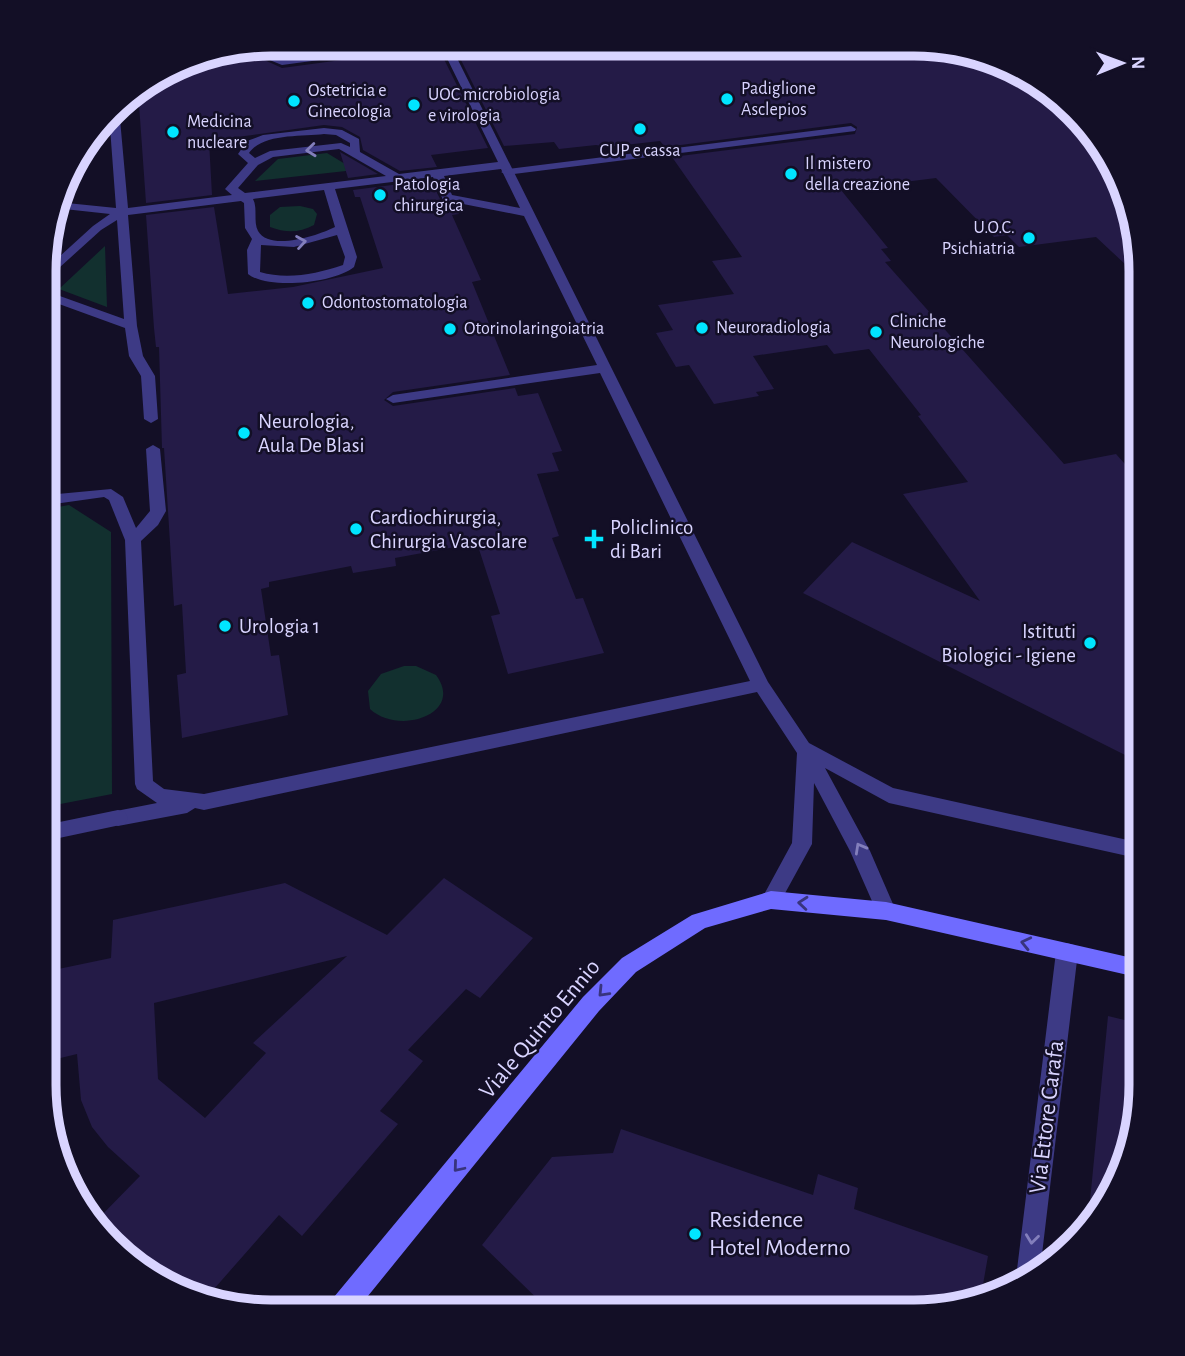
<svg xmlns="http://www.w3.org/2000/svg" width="1185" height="1356" font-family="'Alegreya Sans',sans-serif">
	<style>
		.green { fill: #12302f }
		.building { fill: #241b47; fill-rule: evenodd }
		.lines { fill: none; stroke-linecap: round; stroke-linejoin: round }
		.lane { fill: #3d3a85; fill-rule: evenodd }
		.street { fill: #3d3a85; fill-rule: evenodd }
		.secondary { fill: #6f6bff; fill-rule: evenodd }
		.oneway { stroke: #837fbc }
		.oneway2 { stroke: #38347d }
		.poi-dot { fill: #00e5ff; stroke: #130f26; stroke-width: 2.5 }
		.labels { text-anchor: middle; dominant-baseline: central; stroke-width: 5; stroke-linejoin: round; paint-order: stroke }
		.far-poi-label { font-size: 18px; fill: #d9d4ff; stroke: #130f26; text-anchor: start }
		.poi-label { font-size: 21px; fill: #d9d4ff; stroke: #130f26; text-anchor: start }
		.near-street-label { font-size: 24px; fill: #d9d4ff; stroke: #130f26 }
		.near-poi-label { font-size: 24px; fill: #d9d4ff; stroke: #130f26; text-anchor: start }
		.rim { fill: none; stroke: #d9d4ff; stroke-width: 9 }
	</style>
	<rect width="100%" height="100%" fill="#130f26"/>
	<!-- green -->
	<path class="green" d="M 327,153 L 355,170 L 255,181 L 278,159 Z
		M 300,206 L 313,209 L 317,214 L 314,225 C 299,233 286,233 270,227 L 270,215 L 280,207 Z
		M 105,246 L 107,307 L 59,289 Z
		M 69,505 L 111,532 L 112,794 L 45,807 L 47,509 Z
		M 404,666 L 416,666 L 436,675 C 465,714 399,736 370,709 L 368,691 L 381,674 Z"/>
	<!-- building -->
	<path class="building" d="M 271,44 L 386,44 L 283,56 L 257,46 Z
		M 453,44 L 944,46 L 1041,82 L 1111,157 L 1141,279 L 1096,237 L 1019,247 L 1007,235 L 994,237 L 936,178 L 841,190 L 888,248 L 881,249 L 891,261 L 885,262 L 1064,464 L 1116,454 L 1141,482 L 1141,763 L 803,593 L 852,542 L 980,601 L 903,494 L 968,482 L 918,416 L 921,415 L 869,349 L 834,354 L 827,345 L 753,356 L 774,389 L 756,392 L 759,396 L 714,404 L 689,365 L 676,367 L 656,333 L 673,330 L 658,305 L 734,294 L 712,261 L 742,257 L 672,157 L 855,134 L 857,127 L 851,123 L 665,147 L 660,141 L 607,147 L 596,145 L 559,149 L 554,142 L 504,146 Z
		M 438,47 L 488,148 L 431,155 L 437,167 L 400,171 L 363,150 L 360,137 L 342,127 L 324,125 L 209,141 L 212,195 L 146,203 L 138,90 L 197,56 L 240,49 L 282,68 Z
		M 340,152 L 378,174 L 348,178 Z
		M 431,180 L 441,201 L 455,205 L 459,214 L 452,215 L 481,280 L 472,282 L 510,375 L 393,392 L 384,400 L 393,406 L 515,388 L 518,396 L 538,393 L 562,451 L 552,453 L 559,471 L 537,474 L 559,536 L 552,538 L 576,599 L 583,598 L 604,653 L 508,674 L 491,616 L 500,614 L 477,543 L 395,558 L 396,566 L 353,573 L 351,566 L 269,582 L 269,587 L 261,589 L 271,656 L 279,655 L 288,715 L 182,738 L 177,675 L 186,673 L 182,604 L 174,606 L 164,448 L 162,448 L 159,347 L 156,347 L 154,328 L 146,215 L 214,207 L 228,294 L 293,287 L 383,268 L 360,197 L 355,197 L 353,190 Z
		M 444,878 L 533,938 L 480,998 L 466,989 L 408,1050 L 423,1061 L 380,1111 L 398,1124 L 302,1236 L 279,1215 L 207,1297 L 157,1282 L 96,1221 L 140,1176 L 108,1147 L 92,1127 L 81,1100 L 77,1054 L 44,1062 L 44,972 L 111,958 L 113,920 L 285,883 L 387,935 ZM 347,956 L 253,1043 L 266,1053 L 205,1118 L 158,1079 L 154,1003 Z
		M 1108,1016 L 1141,1024 L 1141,1101 L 1101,1213 L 1089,1211 Z
		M 621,1129 L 813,1195 L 818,1174 L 858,1188 L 854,1209 L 988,1256 L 981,1296 L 929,1312 L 551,1312 L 482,1245 L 552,1157 L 613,1153 Z"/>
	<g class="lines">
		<!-- lane -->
		<path class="lane" d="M 409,44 L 439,44 L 282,65 L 242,49 L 252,47 L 283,59 Z
			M 440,44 L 450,44 L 768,682 L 809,743 L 893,788 L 1141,843 L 1141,859 L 889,803 L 825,768 L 870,851 L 896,911 L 893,917 L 886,920 L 879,917 L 850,851 L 814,783 L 812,844 L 778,906 L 771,909 L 764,906 L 761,900 L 792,843 L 797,753 L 757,692 L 204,810 L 195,808 L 187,813 L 118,826 L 111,824 L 108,818 L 111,812 L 157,803 L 137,789 L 135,784 L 125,540 L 109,500 L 104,497 L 47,505 L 47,495 L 111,489 L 123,497 L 136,528 L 150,511 L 146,449 L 153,445 L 160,449 L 166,511 L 158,525 L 141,541 L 153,781 L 164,789 L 204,794 L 750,681 L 600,373 L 393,403 L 386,399 L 393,395 L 597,365 L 524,216 L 443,200 L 433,177 L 335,189 L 357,257 L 354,267 C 335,283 268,290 248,274 L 247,250 L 252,239 L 245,228 L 244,203 L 241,201 L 128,215 L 137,326 L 143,356 L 155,376 L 158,419 L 151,423 L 144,419 L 141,376 L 129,356 L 125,328 L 48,300 L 48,267 L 93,226 L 110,214 L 55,208 L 57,202 L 116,208 L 109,114 L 117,106 L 119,108 L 128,208 L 232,195 L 225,189 L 248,163 L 238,154 L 247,141 L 263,135 L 324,128 L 342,130 L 359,139 L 360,152 L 399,174 L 498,162 ZM 324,134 L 336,135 L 350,143 L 350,147 L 341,143 L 270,151 L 255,158 L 249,153 C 263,133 301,137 324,134 ZM 339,149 L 386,176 L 245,193 L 238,188 L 258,165 L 273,157 ZM 501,169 L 520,208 L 452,195 L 444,176 ZM 324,190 L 335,227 C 319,235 270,252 258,231 C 253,221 258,208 253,199 ZM 117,220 L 124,319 L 57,295 L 54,281 L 49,277 L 101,230 ZM 337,235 L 345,257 L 343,265 C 316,274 287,280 260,272 L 261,245 L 294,247 Z"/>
		<!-- street -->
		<path class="street" d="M 851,126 L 856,129 L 855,131 L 507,175 L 501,172 L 507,169 Z
			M 118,810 L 125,812 L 128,818 L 125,824 L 45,841 L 45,825 Z
			M 1067,943 L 1074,945 L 1078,952 L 1040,1271 L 1028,1282 L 1015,1286 L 1056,952 L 1060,945 Z"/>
		<!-- secondary -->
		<path class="secondary" d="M 771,891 L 886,902 L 1141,960 L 1141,978 L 886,920 L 771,909 L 705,928 L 636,972 L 599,1011 L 355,1312 L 325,1312 L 329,1303 L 583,997 L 622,958 L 692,915 Z"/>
	</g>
	<!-- one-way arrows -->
	<defs><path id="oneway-chevron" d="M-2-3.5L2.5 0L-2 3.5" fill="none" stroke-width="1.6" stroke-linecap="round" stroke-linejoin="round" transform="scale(1.75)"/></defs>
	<g class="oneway">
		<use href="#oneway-chevron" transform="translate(311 150) rotate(174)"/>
		<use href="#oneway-chevron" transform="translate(301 242) rotate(-9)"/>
		<use href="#oneway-chevron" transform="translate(860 848) rotate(-119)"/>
		<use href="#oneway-chevron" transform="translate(1032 1239) rotate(97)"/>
	</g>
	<g class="oneway2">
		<use href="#oneway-chevron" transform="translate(803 903) rotate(-175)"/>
		<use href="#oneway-chevron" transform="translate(1026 943) rotate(-167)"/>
		<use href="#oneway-chevron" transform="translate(603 992) rotate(134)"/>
		<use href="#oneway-chevron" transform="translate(458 1167) rotate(130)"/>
	</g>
	<!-- markers -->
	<g class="poi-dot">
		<circle cx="727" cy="99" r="7"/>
		<circle cx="294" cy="101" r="7"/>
		<circle cx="414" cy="105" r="7"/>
		<circle cx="640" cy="129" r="7"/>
		<circle cx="173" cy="132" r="7"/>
		<circle cx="791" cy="174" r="7"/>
		<circle cx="380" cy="195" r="7"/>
		<circle cx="1029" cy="238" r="7"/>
		<circle cx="308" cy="303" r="7"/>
		<circle cx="702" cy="328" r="7"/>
		<circle cx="450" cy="329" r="7"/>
		<circle cx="876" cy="332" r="7"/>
		<circle cx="244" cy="433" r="7"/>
		<circle cx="356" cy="529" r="7"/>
		<path d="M590.5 528.5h7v7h7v7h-7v7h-7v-7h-7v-7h7z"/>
		<circle cx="225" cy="626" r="7"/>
		<circle cx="1090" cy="643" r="7"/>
		<circle cx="695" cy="1234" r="7"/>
	</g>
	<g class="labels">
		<!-- far-poi labels -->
		<g class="far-poi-label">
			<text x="741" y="89">Padiglione<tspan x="741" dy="21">Asclepios</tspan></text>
			<text x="308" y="91">Ostetricia e<tspan x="308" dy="21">Ginecologia</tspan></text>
			<text x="428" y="95">UOC microbiologia<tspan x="428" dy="21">e virologia</tspan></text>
			<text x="187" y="122">Medicina<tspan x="187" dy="21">nucleare</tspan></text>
			<text x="640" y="151" text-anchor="middle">CUP e cassa</text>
			<text x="805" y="164">Il mistero<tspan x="805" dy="21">della creazione</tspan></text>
			<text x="394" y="185">Patologia<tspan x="394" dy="21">chirurgica</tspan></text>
			<text x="1015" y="228" text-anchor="end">U.O.C.<tspan x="1015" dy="21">Psichiatria</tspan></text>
			<text x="322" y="303">Odontostomatologia</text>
			<text x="890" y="322">Cliniche<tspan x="890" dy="21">Neurologiche</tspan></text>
			<text x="716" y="328">Neuroradiologia</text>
			<text x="464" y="329">Otorinolaringoiatria</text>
		</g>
		<!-- poi labels -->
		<g class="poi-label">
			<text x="258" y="421">Neurologia,<tspan x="258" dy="24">Aula De Blasi</tspan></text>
			<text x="370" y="517">Cardiochirurgia,<tspan x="370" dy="24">Chirurgia Vascolare</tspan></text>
			<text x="610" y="527">Policlinico<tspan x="610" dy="24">di Bari</tspan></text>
			<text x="239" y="626">Urologia 1</text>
			<text x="1076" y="631" text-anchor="end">Istituti<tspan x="1076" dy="24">Biologici - Igiene</tspan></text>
		</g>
		<!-- near-street labels -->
		<g class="near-street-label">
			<text transform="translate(540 1029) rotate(-50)">Viale Quinto Ennio</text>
			<text transform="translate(1047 1117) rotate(-83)">Via Ettore Carafa</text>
		</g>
		<!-- near-poi labels -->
		<g class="near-poi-label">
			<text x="709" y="1220">Residence<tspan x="709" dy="28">Hotel Moderno</tspan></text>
		</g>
	</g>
	<!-- crop -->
	<path d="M0 0H1185V1356H0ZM271 56H914A215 215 0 0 1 1129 271V1085A215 215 0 0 1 914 1300H271A215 215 0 0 1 56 1085V271A215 215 0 0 1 271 56Z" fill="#130f26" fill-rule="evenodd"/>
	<path class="rim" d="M271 56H914A215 215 0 0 1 1129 271V1085A215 215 0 0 1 914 1300H271A215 215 0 0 1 56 1085V271A215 215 0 0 1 271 56Z"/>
	<!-- north arrow -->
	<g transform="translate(1122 63) rotate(89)" stroke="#130f26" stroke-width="5" paint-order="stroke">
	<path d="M0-5L12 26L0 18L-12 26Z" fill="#d9d4ff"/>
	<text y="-10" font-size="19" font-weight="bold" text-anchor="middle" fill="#d9d4ff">N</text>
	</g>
</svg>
